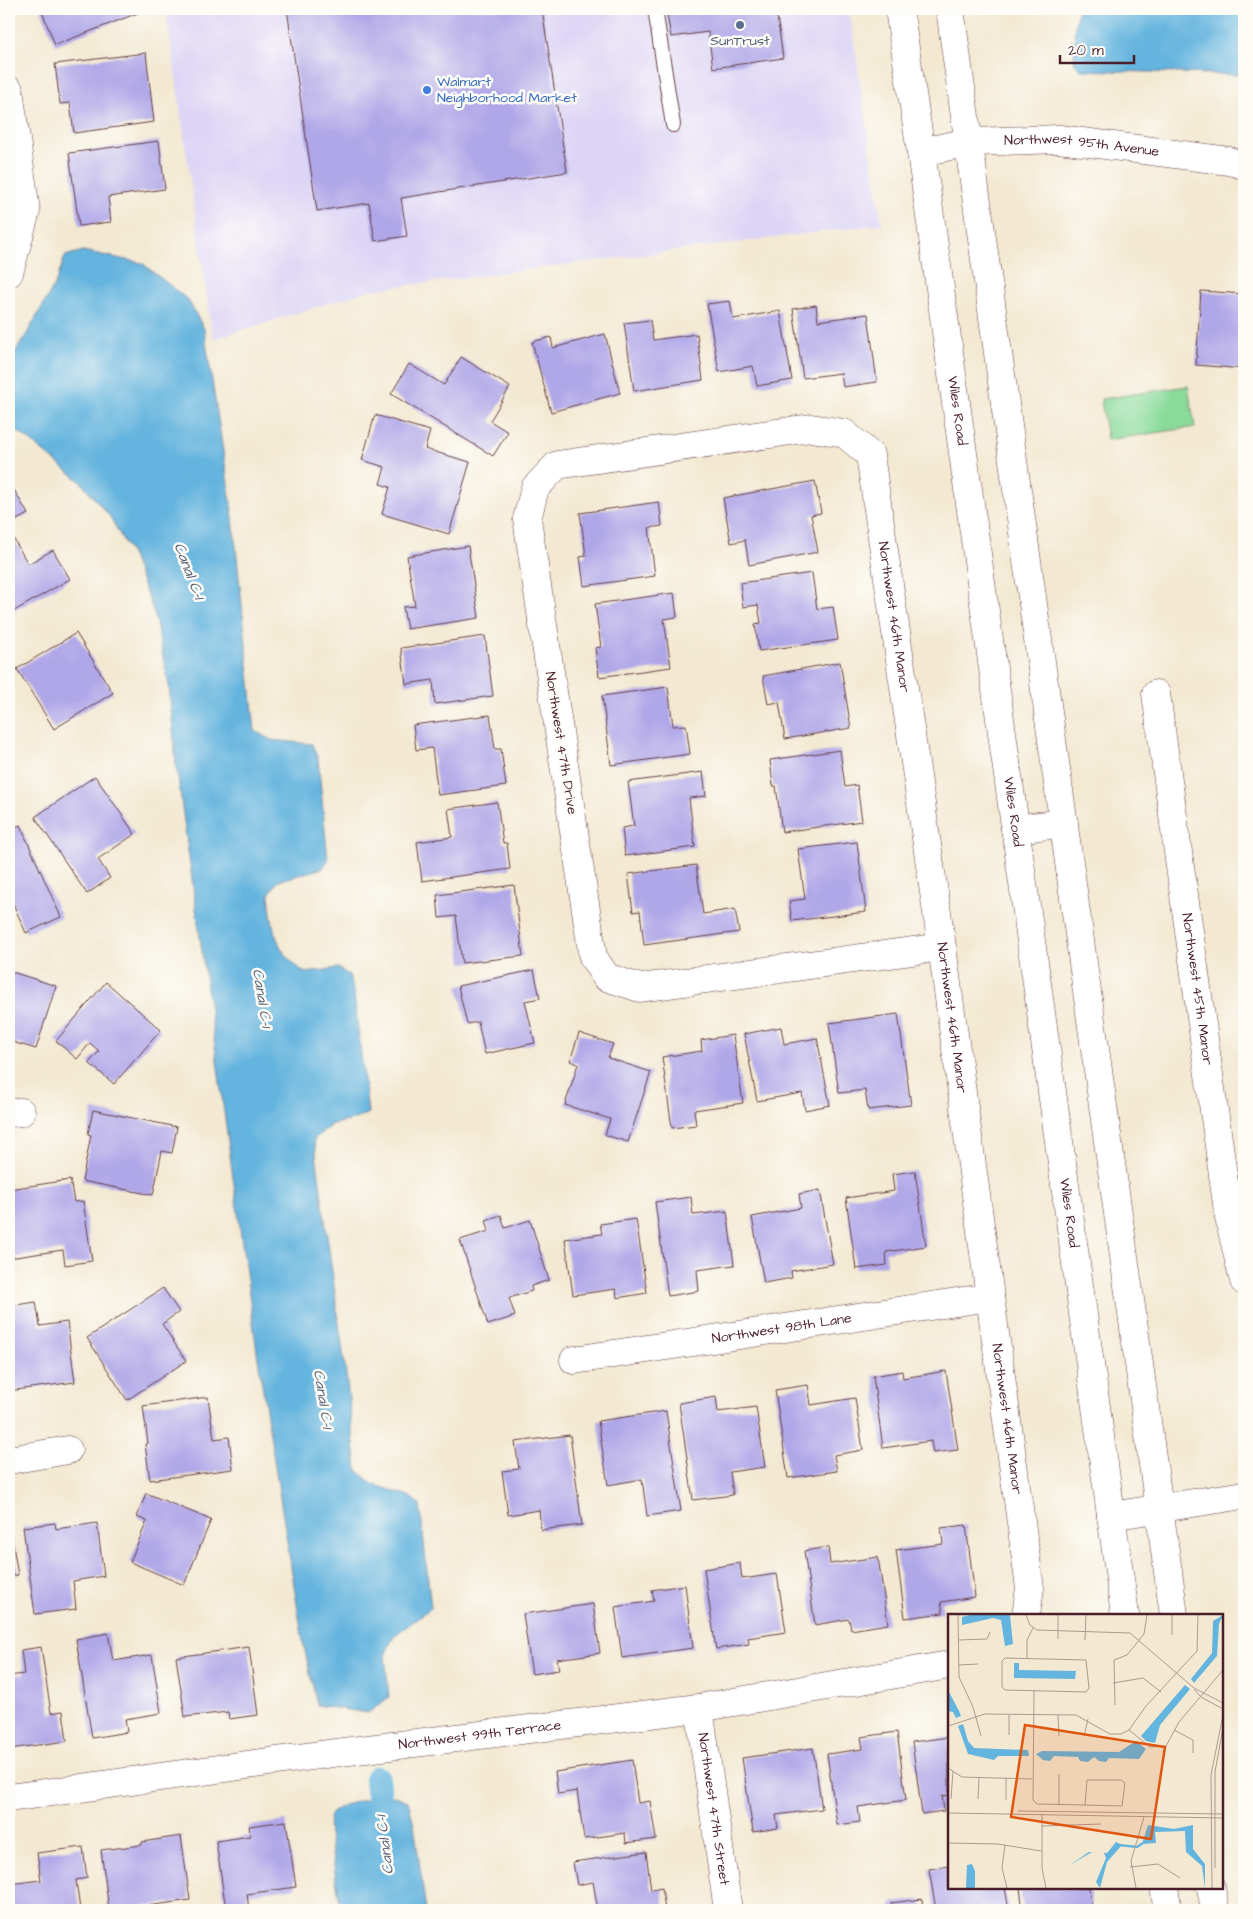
<svg xmlns="http://www.w3.org/2000/svg" width="1253" height="1919" font-family="'Architects Daughter',sans-serif">
	<style>
		.built { fill: #ddd5f6 }
		.green { fill: #8adb9b; stroke: #6a7d63 }
		.water { fill: #63b4de; stroke: #566a84 }
		.lines { fill: none; stroke-linecap: round; stroke-linejoin: round }
		.canal { stroke: #63b4de; stroke-width: 26 }
		.building { fill: #b0a7e8 }
		.service-casing { stroke: #633d44; stroke-width: 16 }
		.minor-casing { stroke: #633d44; stroke-width: 29 }
		.tertiary-casing { stroke: #633d44; stroke-width: 29 }
		.secondary-casing { stroke: #633d44; stroke-width: 29 }
		.service { stroke: #fff; stroke-width: 14 }
		.minor { stroke: #fff; stroke-width: 28 }
		.tertiary { stroke: #fff; stroke-width: 28 }
		.secondary { stroke: #fff; stroke-width: 28 }
		.service-dot { fill: #5c6f8a; stroke: #fdfcf7; stroke-width: 2 }
		.shop-dot { fill: #3f7fe0; stroke: #fdfcf7; stroke-width: 2 }
		.labels { text-anchor: middle; dominant-baseline: central; stroke-width: 5; stroke-linejoin: round; paint-order: stroke }
		.service-label { font-size: 14px; fill: #4e5e75; stroke: #fdfcf7 }
		.shop-label { font-size: 14px; fill: #366cbe; stroke: #fdfcf7; text-anchor: start }
		.street-label { font-size: 14px; fill: #4a1f2b; stroke: #fdfcf7 }
		.water-label { font-size: 15px; font-style: italic; fill: #545b73; stroke: #fdfcf7 }
		.inset-river { fill: none; stroke: #63b4de; stroke-width: 2.5 }
		.inset-road { fill: none; stroke: #af988f; stroke-width: 1 }
		.view { fill: #e0560e; fill-opacity: 0.15; stroke: #e0560e; stroke-width: 2.5 }
		.inset-edge { fill: none; stroke: #4a1f2b; stroke-width: 2.5 }
	</style>
	<rect width="100%" height="100%" fill="#fdfcf7"/>
	<filter id="ink" filterUnits="userSpaceOnUse"><feTurbulence type="fractalNoise" baseFrequency=".02" numOctaves="2"/><feDisplacementMap in="SourceGraphic" scale="10" xChannelSelector="R" yChannelSelector="G"/><feConvolveMatrix kernelMatrix="1 2 1 2 8 2 1 2 1" color-interpolation-filters="sRGB"/></filter>
	<filter id="wash" filterUnits="userSpaceOnUse"><feTurbulence type="fractalNoise" baseFrequency=".0096" numOctaves="4" result="noise"/><feDisplacementMap in="SourceGraphic" scale="20" xChannelSelector="R" yChannelSelector="G"/><feGaussianBlur stdDeviation="1.12" result="paint"/><feColorMatrix in="noise" values="0 0 0 0 0 0 0 0 0 0 0 0 0 0 0 0 0 1.4 0 .05"/><feComposite in="paint" operator="in"/></filter>
	<g filter="url(#wash)">
		<rect width="100%" height="100%" fill="#f3e9d2"/>
		<!-- built -->
		<path class="built" d="M 166,9 L 849,9 L 882,224 L 371,290 L 213,339 Z"/>
		<!-- green -->
		<path class="green" d="M 1188,386 L 1195,427 L 1107,440 L 1101,399 Z"/>
		<!-- water -->
		<path class="water" d="M 1078,9 L 1244,9 L 1244,75 L 1081,70 L 1074,62 L 1075,26 Z
			M 83,251 L 142,263 L 188,300 L 204,329 L 232,509 L 255,731 L 271,740 L 312,744 L 318,759 L 328,860 L 323,868 L 278,881 L 269,894 C 272,928 275,953 306,973 L 338,968 L 349,975 L 354,995 L 368,1113 L 353,1120 L 332,1124 L 314,1139 L 347,1382 L 357,1470 L 372,1484 L 409,1496 L 420,1505 L 431,1608 L 394,1636 L 385,1655 L 389,1697 L 368,1713 L 317,1705 L 303,1642 L 258,1359 L 176,763 L 169,686 L 154,613 L 132,556 L 110,517 L 81,482 L 9,424 L 9,361 L 25,337 L 56,282 L 65,256 Z
			M 396,1796 L 408,1801 L 414,1825 L 426,1910 L 341,1910 L 328,1828 L 330,1814 L 343,1805 L 363,1800 Z"/>
		<g class="lines">
			<!-- canal -->
			<path class="canal" d="M 377,1779 L 383,1833"/>
		</g>
		<g id="blocks">
			<!-- building -->
			<path class="building" d="M 41,9 L 142,9 L 143,11 L 55,45 Z
				M 287,9 L 542,9 L 567,172 L 401,198 L 407,236 L 375,241 L 369,203 L 317,211 Z
				M 666,9 L 776,9 L 783,58 L 713,68 L 708,32 L 671,37 Z
				M 146,53 L 154,122 L 74,133 L 70,103 L 60,104 L 55,64 Z
				M 159,141 L 165,189 L 108,197 L 111,222 L 79,226 L 69,153 Z
				M 1201,291 L 1244,294 L 1244,369 L 1196,365 Z
				M 730,301 L 733,319 L 780,311 L 792,380 L 757,386 L 753,366 L 719,372 L 707,304 Z
				M 816,305 L 818,321 L 868,314 L 877,382 L 843,387 L 841,373 L 803,378 L 793,309 Z
				M 650,320 L 653,340 L 697,334 L 703,380 L 634,391 L 624,323 Z
				M 605,334 L 620,393 L 551,412 L 532,342 L 551,337 L 553,348 Z
				M 461,357 L 510,387 L 490,421 L 508,432 L 493,456 L 391,394 L 409,364 L 444,385 Z
				M 375,415 L 430,431 L 425,449 L 470,462 L 449,534 L 382,514 L 390,487 L 380,484 L 385,467 L 362,460 Z
				M 815,481 L 821,513 L 811,515 L 818,552 L 749,565 L 745,540 L 731,543 L 723,498 Z
				M 10,483 L 28,514 L 9,524 L 9,484 Z
				M 659,502 L 662,526 L 649,528 L 655,576 L 584,586 L 580,557 L 586,556 L 580,513 Z
				M 12,536 L 28,564 L 53,550 L 70,579 L 9,614 L 9,538 Z
				M 468,546 L 479,618 L 407,629 L 403,607 L 415,606 L 407,556 Z
				M 812,573 L 817,609 L 833,607 L 838,640 L 759,651 L 755,624 L 761,623 L 758,605 L 743,607 L 740,583 Z
				M 674,593 L 677,617 L 664,619 L 671,667 L 599,677 L 595,648 L 601,647 L 595,604 Z
				M 76,633 L 113,693 L 54,729 L 17,669 Z
				M 485,636 L 493,696 L 435,704 L 433,680 L 406,684 L 401,648 Z
				M 840,662 L 851,728 L 785,739 L 779,702 L 768,704 L 763,676 Z
				M 668,687 L 673,726 L 686,725 L 690,754 L 611,765 L 602,696 Z
				M 490,715 L 495,749 L 501,749 L 506,786 L 438,795 L 432,748 L 416,750 L 413,725 Z
				M 840,750 L 845,787 L 857,785 L 862,821 L 782,832 L 776,786 L 773,786 L 770,760 Z
				M 703,772 L 706,796 L 689,798 L 695,847 L 625,856 L 622,828 L 634,826 L 628,782 Z
				M 95,776 L 135,834 L 98,859 L 110,878 L 87,894 L 35,817 Z
				M 497,802 L 503,843 L 507,843 L 510,869 L 422,881 L 417,842 L 452,837 L 448,809 Z
				M 20,825 L 61,917 L 26,933 L 10,897 L 9,898 L 9,830 Z
				M 857,842 L 866,912 L 792,921 L 789,901 L 805,899 L 798,849 Z
				M 696,865 L 703,914 L 735,909 L 739,932 L 644,945 L 640,911 L 633,912 L 628,874 Z
				M 514,885 L 523,956 L 462,963 L 456,916 L 439,918 L 437,895 Z
				M 534,970 L 540,998 L 525,1001 L 535,1043 L 485,1054 L 478,1022 L 467,1024 L 458,986 Z
				M 9,971 L 56,986 L 36,1049 L 9,1041 Z
				M 106,982 L 161,1030 L 114,1084 L 89,1063 L 99,1051 L 90,1043 L 77,1059 L 56,1041 Z
				M 898,1014 L 911,1105 L 868,1110 L 865,1090 L 839,1093 L 829,1023 Z
				M 781,1027 L 784,1044 L 817,1038 L 830,1105 L 805,1110 L 802,1093 L 757,1101 L 744,1034 Z
				M 579,1033 L 613,1044 L 608,1058 L 651,1072 L 628,1142 L 605,1135 L 610,1119 L 565,1105 L 578,1064 L 570,1061 Z
				M 733,1035 L 743,1103 L 694,1110 L 696,1125 L 672,1128 L 662,1057 L 702,1051 L 701,1040 Z
				M 93,1110 L 177,1127 L 172,1153 L 162,1151 L 153,1195 L 82,1181 L 91,1135 L 88,1134 Z
				M 915,1171 L 926,1246 L 886,1252 L 887,1265 L 856,1269 L 846,1198 L 894,1191 L 892,1174 Z
				M 70,1180 L 74,1202 L 83,1201 L 92,1261 L 65,1265 L 63,1250 L 9,1258 L 9,1189 Z
				M 820,1190 L 833,1264 L 791,1271 L 792,1278 L 764,1283 L 752,1217 L 801,1208 L 799,1194 Z
				M 691,1197 L 693,1215 L 727,1211 L 734,1265 L 697,1270 L 699,1291 L 668,1296 L 655,1202 Z
				M 501,1215 L 505,1228 L 530,1220 L 549,1280 L 531,1286 L 532,1291 L 509,1298 L 515,1316 L 488,1325 L 460,1240 L 489,1231 L 486,1220 Z
				M 636,1219 L 647,1293 L 617,1298 L 616,1289 L 573,1295 L 565,1239 L 602,1234 L 600,1224 Z
				M 163,1288 L 179,1312 L 162,1324 L 186,1361 L 127,1400 L 87,1338 Z
				M 36,1302 L 40,1326 L 67,1322 L 75,1382 L 9,1391 L 9,1306 Z
				M 902,1371 L 903,1378 L 946,1371 L 958,1450 L 933,1453 L 931,1441 L 883,1448 L 873,1376 Z
				M 808,1385 L 811,1405 L 855,1398 L 863,1450 L 834,1455 L 837,1471 L 788,1478 L 775,1390 Z
				M 208,1397 L 214,1439 L 229,1437 L 233,1469 L 150,1480 L 145,1444 L 148,1443 L 143,1406 Z
				M 716,1397 L 718,1412 L 756,1407 L 765,1467 L 730,1472 L 733,1495 L 693,1500 L 679,1403 Z
				M 666,1411 L 681,1511 L 647,1516 L 642,1479 L 608,1485 L 598,1421 Z
				M 570,1435 L 582,1525 L 541,1530 L 539,1510 L 508,1515 L 502,1471 L 519,1469 L 515,1442 Z
				M 146,1493 L 211,1520 L 184,1585 L 130,1562 L 147,1521 L 137,1517 Z
				M 9,1521 L 18,1575 L 9,1576 Z
				M 55,1523 L 56,1529 L 97,1523 L 104,1576 L 73,1581 L 76,1609 L 35,1614 L 23,1527 Z
				M 966,1525 L 975,1597 L 941,1602 L 943,1613 L 905,1618 L 896,1550 L 943,1544 L 941,1528 Z
				M 828,1547 L 830,1564 L 878,1557 L 888,1624 L 851,1630 L 849,1619 L 815,1625 L 804,1551 Z
				M 740,1563 L 742,1579 L 777,1574 L 786,1632 L 748,1638 L 749,1644 L 716,1649 L 704,1569 Z
				M 685,1585 L 693,1648 L 622,1658 L 615,1607 L 654,1601 L 652,1590 Z
				M 593,1604 L 600,1653 L 557,1659 L 559,1670 L 532,1674 L 523,1614 Z
				M 108,1633 L 113,1661 L 152,1655 L 161,1713 L 125,1719 L 127,1732 L 92,1738 L 76,1639 Z
				M 41,1647 L 51,1713 L 63,1711 L 67,1741 L 9,1749 L 9,1676 L 24,1674 L 21,1650 Z
				M 249,1647 L 258,1715 L 229,1719 L 228,1712 L 185,1717 L 176,1657 Z
				M 897,1732 L 906,1800 L 858,1807 L 860,1822 L 837,1825 L 827,1754 L 863,1749 L 861,1737 Z
				M 949,1737 L 949,1795 L 942,1796 L 944,1811 L 922,1814 L 912,1742 Z
				M 813,1748 L 822,1809 L 776,1815 L 778,1828 L 753,1832 L 742,1758 Z
				M 632,1760 L 638,1803 L 650,1801 L 656,1839 L 626,1843 L 625,1833 L 584,1839 L 577,1791 L 558,1794 L 555,1772 Z
				M 286,1821 L 296,1887 L 247,1894 L 249,1910 L 226,1910 L 216,1841 L 250,1836 L 249,1826 Z
				M 181,1836 L 190,1900 L 133,1908 L 134,1910 L 109,1910 L 101,1850 L 142,1845 L 142,1842 Z
				M 83,1847 L 87,1878 L 76,1880 L 80,1910 L 9,1910 L 9,1884 L 41,1880 L 37,1853 Z
				M 646,1852 L 651,1890 L 662,1888 L 665,1910 L 598,1910 L 593,1882 L 577,1885 L 573,1862 Z
				M 949,1866 L 949,1888 L 1005,1888 L 1009,1910 L 936,1910 L 929,1869 Z
				M 1020,1888 L 1089,1888 L 1092,1910 L 1023,1910 Z
				M 922,1899 L 923,1910 L 892,1910 L 891,1903 Z"/>
		</g>
	</g>
	<g filter="url(#ink)">
		<use href="#blocks" fill-opacity="0" stroke="#633d44" stroke-width="1"/>
		<g class="lines">
			<!-- service casing -->
			<g class="service-casing">
				<path id="service" d="M 655,9 L 673,125"/>
			</g>
			<!-- minor casing -->
			<g class="minor-casing">
				<g id="minor">
					<path d="M 9,90 L 26,211 L 9,273"/>
					<path id="s1" d="M 921,152 L 970,142 L 1059,139 L 1229,161 L 1244,165"/>
					<path id="s2" d="M 1156,694 L 1229,1218 L 1244,1281"/>
					<path id="s3" d="M 942,947 L 640,988 L 606,977 L 593,957 L 527,519 L 535,488 L 557,465 L 811,428 L 844,433 L 870,455 L 942,947 L 1030,1588 L 1026,1615"/>
					<path d="M 9,1113 L 21,1112"/>
					<path id="s4" d="M 574,1360 L 990,1297"/>
					<path d="M 9,1460 L 68,1450"/>
					<path id="s5" d="M 699,1708 L 728,1910"/>
					<path id="s6" d="M 9,1798 L 334,1753 L 699,1708 L 949,1665"/>
				</g>
			</g>
			<!-- tertiary casing -->
			<g class="tertiary-casing">
				<path id="tertiary" d="M 1111,1516 L 1244,1495"/>
			</g>
			<!-- secondary casing -->
			<g class="secondary-casing">
				<g id="secondary">
					<path id="s7" d="M 899,9 L 921,152 L 1125,1615"/>
					<path d="M 950,9 L 1174,1615"/>
					<path d="M 1015,829 L 1064,823"/>
					<path d="M 1164,1888 L 1168,1910"/>
					<path d="M 1211,1888 L 1215,1910"/>
				</g>
			</g>
			<!-- service -->
			<use href="#service" class="service"/>
			<!-- minor -->
			<use href="#minor" class="minor"/>
			<!-- tertiary -->
			<use href="#tertiary" class="tertiary"/>
			<!-- secondary -->
			<use href="#secondary" class="secondary"/>
		</g>
	</g>
	<!-- markers -->
	<circle class="service-dot" cx="740" cy="25" r="5"/>
	<circle class="shop-dot" cx="427" cy="90" r="5"/>
	<g class="labels">
		<!-- service labels -->
		<g class="service-label">
			<text x="740" y="41">SunTrust</text>
		</g>
		<!-- shop labels -->
		<g class="shop-label">
			<text x="437" y="82">Walmart<tspan x="437" dy="16">Neighborhood Market</tspan></text>
		</g>
		<!-- street labels -->
		<g class="street-label">
			<text stroke="none"><textPath href="#s1" startOffset="162">Northwest 95th Avenue</textPath></text>
			<text stroke="none"><textPath href="#s7" startOffset="406">Wiles Road</textPath></text>
			<text stroke="none"><textPath href="#s3" startOffset="1359">Northwest 46th Manor</textPath></text>
			<text transform="translate(561 743) rotate(81)">Northwest 47th Drive</text>
			<text stroke="none"><textPath href="#s7" startOffset="811">Wiles Road</textPath></text>
			<text stroke="none"><textPath href="#s2" startOffset="298">Northwest 45th Manor</textPath></text>
			<text stroke="none"><textPath href="#s3" startOffset="1764">Northwest 46th Manor</textPath></text>
			<text stroke="none"><textPath href="#s7" startOffset="1216">Wiles Road</textPath></text>
			<text stroke="none"><textPath href="#s4" startOffset="210">Northwest 98th Lane</textPath></text>
			<text stroke="none"><textPath href="#s3" startOffset="2169">Northwest 46th Manor</textPath></text>
			<text stroke="none"><textPath href="#s6" startOffset="475">Northwest 99th Terrace</textPath></text>
			<text stroke="none"><textPath href="#s5" startOffset="102">Northwest 47th Street</textPath></text>
		</g>
		<!-- water labels -->
		<g class="water-label">
			<text transform="translate(189 571) rotate(69)">Canal C-1</text>
			<text transform="translate(262 998) rotate(81)">Canal C-1</text>
			<text transform="translate(323 1399) rotate(81)">Canal C-1</text>
			<text transform="translate(385 1845) rotate(-97)">Canal C-1</text>
		</g>
	</g>
	<!-- overview -->
	<g transform="translate(948 1614)">
		<rect width="275" height="275" fill="#f3e9d2"/>
		<path d="M 22,1 L 62,1 L 65,30 L 57,32 L 53,6 L 45,4 L 14,11 L 14,3 ZM 275,1 L 271,10 L 269,42 L 246,69 L 243,65 L 264,39 L 265,7 ZM 66,49 L 71,49 L 71,56 L 128,57 L 127,65 L 66,64 ZM 237,71 L 242,75 L 212,111 L 207,129 L 198,127 L 193,122 ZM 0,76 L 11,97 L 13,102 L 8,104 L 5,98 L 0,97 ZM 15,110 L 20,127 L 26,134 L 80,136 L 81,142 L 50,142 L 46,146 L 20,140 L 10,112 ZM 188,127 L 198,135 L 191,145 L 161,144 L 158,148 L 151,147 L 146,143 L 140,148 L 132,147 L 130,143 L 106,142 L 102,147 L 95,146 L 88,140 L 94,137 L 171,138 ZM 200,211 L 226,215 L 245,211 L 245,235 L 257,250 L 257,274 L 254,252 L 238,238 L 237,217 L 207,218 L 208,229 L 194,230 ZM 168,228 L 174,231 L 159,248 L 152,274 L 148,268 L 158,244 L 156,239 L 144,238 L 120,252 L 141,238 L 159,239 ZM 24,250 L 27,257 L 27,274 L 18,274 L 19,251 Z" fill="#63b4de"/>
		<path class="inset-river" d="M 171,231 L 189,233 L 195,229"/>
		<path class="inset-road" d="M 10,1 L 11,63 L 25,93 L 33,122M 78,1 L 82,11 L 89,16 L 182,19 L 246,74 L 275,89M 224,21 L 224,1M 110,25 L 110,1M 11,26 L 39,25 L 42,18M 137,26 L 138,1M 57,44 L 138,46 L 141,74 L 138,78 L 57,76 L 54,73 L 54,47 ZM 79,45 L 79,26 L 85,14M 11,51 L 30,50M 165,69 L 195,64 L 213,78M 246,75 L 253,83 L 275,95M 86,77 L 85,186 L 89,190 L 137,191 L 174,192 L 177,169 L 173,166 L 139,166 L 137,191M 167,91 L 166,46 L 179,41 L 196,20 L 199,1M 110,101 L 111,122M 0,112 L 37,100 L 128,101 L 162,120 L 173,120 L 181,116 L 198,92 L 249,37 L 250,1M 181,116 L 202,133 L 218,132 L 231,108 L 275,56M 226,116 L 245,126 L 245,139M 61,121 L 61,101M 136,122 L 140,105M 0,154 L 14,163 L 84,165M 3,185 L 5,157M 30,185 L 31,164M 58,186 L 58,164M 111,191 L 111,160M 70,197 L 275,200M 0,199 L 275,204M 94,200 L 94,254 L 98,274M 94,212 L 153,210M 0,229 L 50,230 L 93,237M 57,231 L 54,254 L 59,274M 182,253 L 210,250 L 232,264M 267,254 L 267,158 L 275,114M 188,274 L 183,247 L 196,203M 264,274 L 263,161 L 275,101"/>
		<path class="view" d="M 77,111 L 217,133 L 203,225 L 63,203 Z"/>
		<rect width="275" height="275" class="inset-edge"/>
	</g>
	<!-- margin -->
	<rect width="1253" height="1919" fill="none" stroke="#fdfcf7" stroke-width="30"/>
	<!-- scale -->
	<path d="M1060 55v8h74v-8" fill="none" stroke="#4a1f2b" stroke-width="2.5"/>
	<text x="1068" y="55" font-size="15" fill="#4a1f2b" stroke="#fdfcf7" stroke-width="4" paint-order="stroke">20 m</text>
</svg>
